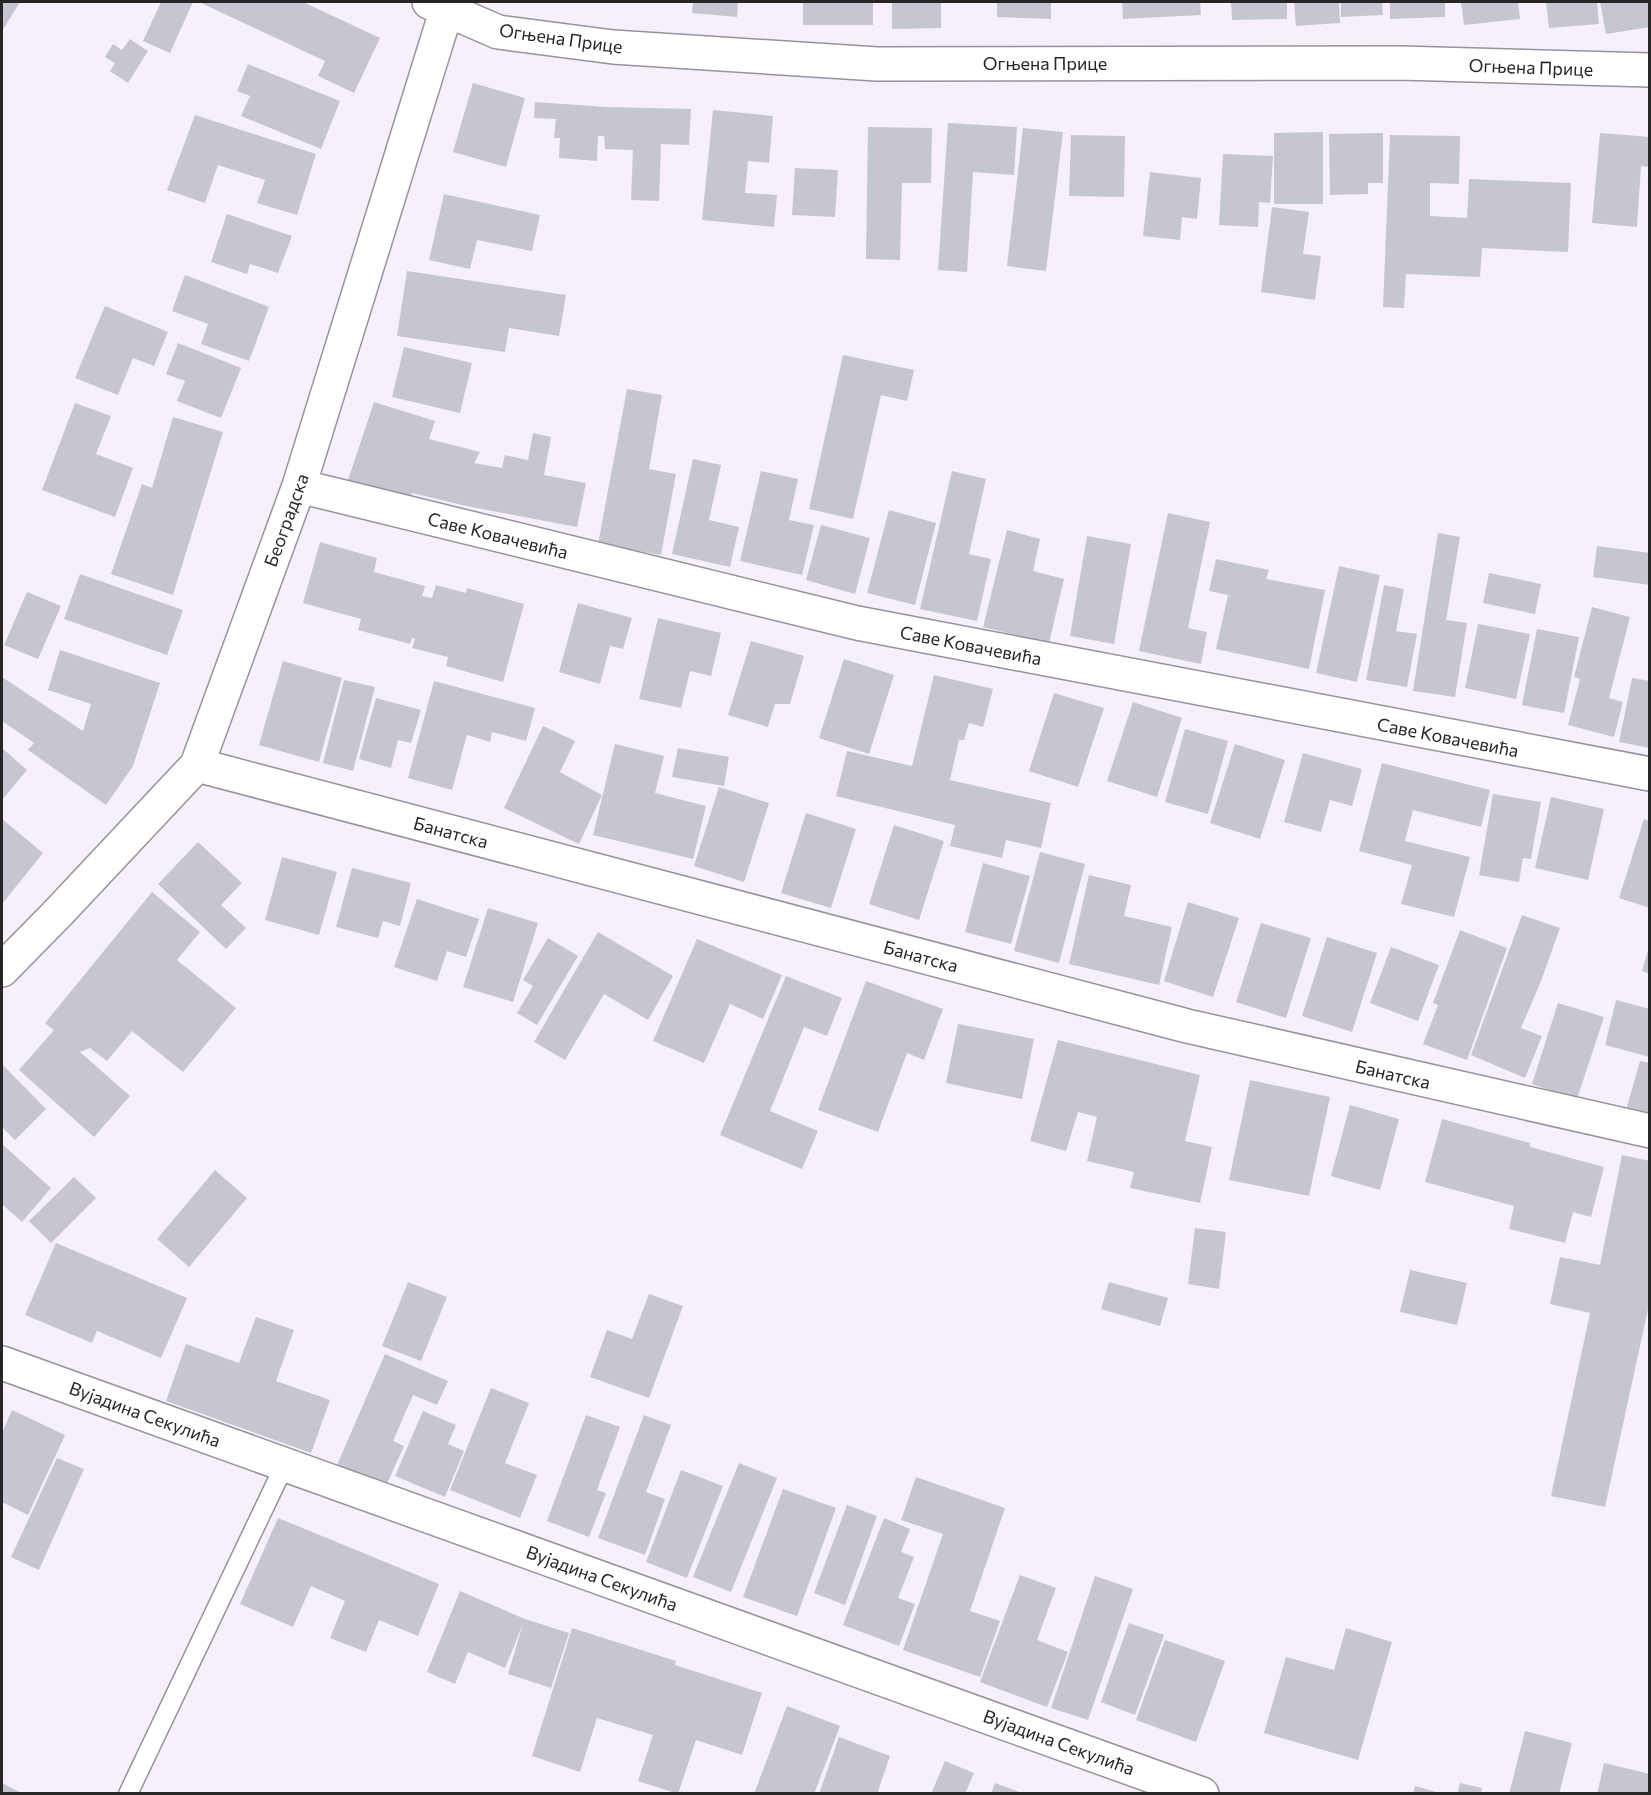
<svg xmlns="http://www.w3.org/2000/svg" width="1651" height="1795" font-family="Commissioner,sans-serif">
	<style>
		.building { fill: #c6c6d1 }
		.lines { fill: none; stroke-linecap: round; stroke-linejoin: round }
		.lane-casing { stroke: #97929b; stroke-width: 21 }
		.street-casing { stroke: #97929b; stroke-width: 36 }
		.lane { stroke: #fff; stroke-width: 18 }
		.street { stroke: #fff; stroke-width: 33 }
		.labels { text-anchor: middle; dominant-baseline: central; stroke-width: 4.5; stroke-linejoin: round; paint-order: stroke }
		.street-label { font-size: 18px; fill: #282529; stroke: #fff }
	</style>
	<rect width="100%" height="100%" fill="#f6f0fb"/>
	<!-- building -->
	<path class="building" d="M 2,2 L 20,2 L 2,31 Z
		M 161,2 L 193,2 L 170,53 L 143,41 Z
		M 199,2 L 303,2 L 380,38 L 354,93 L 318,76 L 325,61 Z
		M 693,2 L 738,2 L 737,17 L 692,13 Z
		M 803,2 L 873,2 L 873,25 L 803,25 Z
		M 892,2 L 941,2 L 941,28 L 892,29 Z
		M 997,2 L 1051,2 L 1051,19 L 997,17 Z
		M 1122,2 L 1200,2 L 1201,15 L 1123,19 Z
		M 1231,2 L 1287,2 L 1287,19 L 1232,20 Z
		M 1294,2 L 1339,2 L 1340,23 L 1296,26 Z
		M 1341,2 L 1382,2 L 1383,15 L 1341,17 Z
		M 1390,2 L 1445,2 L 1445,17 L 1390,19 Z
		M 1461,2 L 1518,2 L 1520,19 L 1464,25 Z
		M 1546,2 L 1597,2 L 1599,24 L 1549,28 Z
		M 1600,2 L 1650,2 L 1650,27 L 1606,34 Z
		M 130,39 L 148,51 L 128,83 L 110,71 L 115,63 L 105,57 L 113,44 L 122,50 Z
		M 248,64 L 340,101 L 321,149 L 241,116 L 250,96 L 237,91 Z
		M 473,83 L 525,98 L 506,167 L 453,152 Z
		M 535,102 L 606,107 L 691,109 L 689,145 L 661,144 L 659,201 L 631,200 L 633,150 L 605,149 L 604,136 L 598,136 L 597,161 L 559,158 L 560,138 L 554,138 L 556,119 L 534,118 Z
		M 713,110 L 773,116 L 769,163 L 748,161 L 745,193 L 777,195 L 774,227 L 702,220 Z
		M 195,115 L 316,154 L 297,215 L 257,203 L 265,180 L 218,165 L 205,203 L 167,190 Z
		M 948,123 L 1017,127 L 1014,175 L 973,172 L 967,272 L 938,270 Z
		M 868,127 L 932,128 L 931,183 L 902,183 L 900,260 L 866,259 Z
		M 1023,128 L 1063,132 L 1046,271 L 1007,266 Z
		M 1323,132 L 1323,204 L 1274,204 L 1274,133 Z
		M 1383,133 L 1383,183 L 1368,183 L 1368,194 L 1330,195 L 1329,134 Z
		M 1600,133 L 1650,137 L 1650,167 L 1641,166 L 1637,227 L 1592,223 Z
		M 1071,135 L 1125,136 L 1124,197 L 1069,196 Z
		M 1390,135 L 1460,136 L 1459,184 L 1430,183 L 1430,216 L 1467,218 L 1469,179 L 1571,183 L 1568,252 L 1482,248 L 1480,277 L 1406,274 L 1404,308 L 1383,307 Z
		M 1223,154 L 1273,156 L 1270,203 L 1259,202 L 1258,227 L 1219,225 Z
		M 795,168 L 838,170 L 835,217 L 792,215 Z
		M 1150,172 L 1201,178 L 1197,219 L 1182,217 L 1180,240 L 1143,236 Z
		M 444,194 L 540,215 L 532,251 L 477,240 L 470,269 L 429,260 Z
		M 1272,207 L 1309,212 L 1303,254 L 1321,256 L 1315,300 L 1261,292 Z
		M 227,214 L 292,236 L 278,273 L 250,264 L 247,274 L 211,262 Z
		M 407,271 L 566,295 L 559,336 L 509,328 L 505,352 L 397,336 Z
		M 185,275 L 269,307 L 249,361 L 201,344 L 208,324 L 172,311 Z
		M 105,306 L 168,332 L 154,366 L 133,358 L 118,395 L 75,378 Z
		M 178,343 L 241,368 L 221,418 L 177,401 L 185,381 L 166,374 Z
		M 404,347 L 472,363 L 460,413 L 392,397 Z
		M 843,355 L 914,370 L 907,401 L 881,395 L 853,519 L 809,509 Z
		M 627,389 L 662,395 L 649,469 L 676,474 L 661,555 L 598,544 Z
		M 374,402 L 435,421 L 429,439 L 480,452 L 474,463 L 502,468 L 505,455 L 528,460 L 533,433 L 551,437 L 544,475 L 586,483 L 577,527 L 466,506 L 412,493 L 407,506 L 346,486 Z
		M 75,403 L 111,416 L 96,454 L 133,468 L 115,517 L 42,490 Z
		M 173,417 L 223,432 L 173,595 L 111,574 L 142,484 L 152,488 Z
		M 693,459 L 721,465 L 709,520 L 739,527 L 730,567 L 672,554 Z
		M 761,471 L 798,479 L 789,520 L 814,525 L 802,575 L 740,561 Z
		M 952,471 L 986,479 L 969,554 L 991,559 L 977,621 L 920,609 Z
		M 889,510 L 936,523 L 915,605 L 867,593 Z
		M 1168,513 L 1210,522 L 1188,628 L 1207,632 L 1201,664 L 1139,651 Z
		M 821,525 L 870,538 L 855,594 L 806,580 Z
		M 1007,530 L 1040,539 L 1033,571 L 1064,579 L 1049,643 L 983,627 Z
		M 1438,533 L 1460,537 L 1446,620 L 1467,623 L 1455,697 L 1413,691 Z
		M 1087,536 L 1131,544 L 1114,644 L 1070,636 Z
		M 320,542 L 377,558 L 374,572 L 425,586 L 422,596 L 432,598 L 436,585 L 466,593 L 467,588 L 524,604 L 503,682 L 446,666 L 448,657 L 412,648 L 415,639 L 412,638 L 410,644 L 358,630 L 361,619 L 303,603 Z
		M 1597,546 L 1650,553 L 1650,585 L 1593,577 Z
		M 1216,559 L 1269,570 L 1266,579 L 1325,590 L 1309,669 L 1216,649 L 1228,595 L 1209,591 Z
		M 1339,566 L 1380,575 L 1357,682 L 1316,673 Z
		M 1489,573 L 1541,584 L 1535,614 L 1483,603 Z
		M 80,574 L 183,610 L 167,655 L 64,619 Z
		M 1384,585 L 1404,589 L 1396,631 L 1417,634 L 1407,687 L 1366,680 Z
		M 27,592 L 61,606 L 38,659 L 4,645 Z
		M 578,603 L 632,618 L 623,649 L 610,646 L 600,684 L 559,672 Z
		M 1592,607 L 1630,617 L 1609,698 L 1623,702 L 1614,737 L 1568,725 L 1580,679 L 1574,677 Z
		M 658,618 L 721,633 L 711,676 L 690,671 L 681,708 L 639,699 Z
		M 1478,624 L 1530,634 L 1516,699 L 1465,688 Z
		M 1537,629 L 1579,637 L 1564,713 L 1522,705 Z
		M 751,641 L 804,656 L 790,704 L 775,704 L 768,727 L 728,715 Z
		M 60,650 L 160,683 L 133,766 L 106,805 L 28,750 L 34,743 L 2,721 L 2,677 L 83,731 L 91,704 L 48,690 Z
		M 844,659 L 894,675 L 869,754 L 819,738 Z
		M 283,661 L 342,678 L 319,762 L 259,745 Z
		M 934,675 L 993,689 L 983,727 L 969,723 L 964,740 L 959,740 L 950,780 L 1051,803 L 1041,848 L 1006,840 L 1002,858 L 950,846 L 955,825 L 836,796 L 847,751 L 912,766 Z
		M 1632,678 L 1650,681 L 1650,748 L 1619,742 Z
		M 344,680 L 375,687 L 353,771 L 323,763 Z
		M 434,681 L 535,708 L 526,741 L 492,732 L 490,742 L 467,735 L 452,790 L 408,778 Z
		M 1054,693 L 1104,708 L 1078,787 L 1029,771 Z
		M 376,698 L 421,710 L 411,743 L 398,740 L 391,768 L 359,759 Z
		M 1133,702 L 1182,718 L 1157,797 L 1107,781 Z
		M 543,726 L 575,741 L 560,772 L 602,795 L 579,844 L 504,808 Z
		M 1185,729 L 1228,741 L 1208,814 L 1165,802 Z
		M 615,744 L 664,756 L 655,793 L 706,806 L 693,859 L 593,835 Z
		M 1235,744 L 1285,760 L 1260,839 L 1210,823 Z
		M 2,748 L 27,770 L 2,800 Z
		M 678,748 L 729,757 L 724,786 L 672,777 Z
		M 1303,753 L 1362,769 L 1352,806 L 1330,800 L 1321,832 L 1284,822 Z
		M 1382,763 L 1490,790 L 1481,827 L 1413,810 L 1405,841 L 1470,857 L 1454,917 L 1401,904 L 1412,865 L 1359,851 Z
		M 719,787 L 769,803 L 744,882 L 694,866 Z
		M 1493,794 L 1541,802 L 1531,859 L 1523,858 L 1519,882 L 1479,875 Z
		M 1551,797 L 1604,809 L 1588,880 L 1535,868 Z
		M 806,813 L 856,829 L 831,908 L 781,893 Z
		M 2,819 L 43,853 L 2,904 Z
		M 1644,819 L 1650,821 L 1650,908 L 1619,898 Z
		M 894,825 L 944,841 L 919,920 L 869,904 Z
		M 198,842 L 242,883 L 221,905 L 246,928 L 226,949 L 158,884 Z
		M 1040,852 L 1085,864 L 1059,963 L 1014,951 Z
		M 282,857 L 337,872 L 319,935 L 265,920 Z
		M 983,863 L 1030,876 L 1011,944 L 965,932 Z
		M 352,868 L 411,883 L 400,926 L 383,921 L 378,938 L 336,927 Z
		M 1089,875 L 1131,885 L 1124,916 L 1172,927 L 1159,985 L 1069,964 Z
		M 152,892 L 200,932 L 177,960 L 236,1008 L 183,1072 L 132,1031 L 107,1061 L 90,1048 L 80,1052 L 130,1096 L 94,1137 L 19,1070 L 54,1030 L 45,1023 Z
		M 417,899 L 479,919 L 466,957 L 447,951 L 437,981 L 394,967 Z
		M 1188,902 L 1239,918 L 1213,997 L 1164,981 Z
		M 488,908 L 538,923 L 513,1002 L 463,987 Z
		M 1522,915 L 1560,928 L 1541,981 L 1521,1028 L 1542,1036 L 1525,1078 L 1471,1055 Z
		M 1261,923 L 1311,938 L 1286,1018 L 1236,1002 Z
		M 1460,930 L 1507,948 L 1467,1060 L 1423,1044 L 1438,1005 L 1433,1003 Z
		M 598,932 L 673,976 L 648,1020 L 604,994 L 565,1060 L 534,1042 Z
		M 1327,937 L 1377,953 L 1352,1032 L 1302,1016 Z
		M 548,938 L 578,956 L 537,1025 L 517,1013 L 533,986 L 523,980 Z
		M 697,939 L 782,975 L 763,1019 L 730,1004 L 704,1063 L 653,1041 Z
		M 1391,947 L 1439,965 L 1418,1021 L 1370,1003 Z
		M 1649,947 L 1650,947 L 1650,974 L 1642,971 Z
		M 786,976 L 842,998 L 827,1036 L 804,1027 L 770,1111 L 818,1131 L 802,1169 L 720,1135 Z
		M 866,981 L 943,1009 L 924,1060 L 907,1053 L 878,1132 L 818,1110 Z
		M 1616,1000 L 1650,1009 L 1650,1057 L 1605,1045 Z
		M 1558,1003 L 1604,1017 L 1577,1099 L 1532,1084 Z
		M 958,1024 L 1034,1039 L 1022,1099 L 946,1083 Z
		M 1058,1040 L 1200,1075 L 1185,1141 L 1212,1147 L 1200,1203 L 1130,1188 L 1134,1172 L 1087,1161 L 1097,1117 L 1078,1112 L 1066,1151 L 1030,1141 Z
		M 1640,1061 L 1650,1063 L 1650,1116 L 1626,1110 Z
		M 2,1064 L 46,1109 L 15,1140 L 2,1127 Z
		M 1250,1080 L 1330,1097 L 1309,1196 L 1229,1180 Z
		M 1350,1105 L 1399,1119 L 1380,1190 L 1331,1176 Z
		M 1442,1119 L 1530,1143 L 1530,1147 L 1604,1167 L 1591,1217 L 1573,1212 L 1565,1243 L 1509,1229 L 1514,1206 L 1425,1182 Z
		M 2,1144 L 51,1188 L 22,1222 L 2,1204 Z
		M 1622,1155 L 1650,1161 L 1650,1300 L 1605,1507 L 1551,1496 L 1590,1313 L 1550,1304 L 1560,1257 L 1600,1265 Z
		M 215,1170 L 247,1198 L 189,1267 L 157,1239 Z
		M 74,1177 L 96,1198 L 51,1243 L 29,1221 Z
		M 1195,1228 L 1226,1232 L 1219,1289 L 1188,1284 Z
		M 56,1243 L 187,1298 L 161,1358 L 97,1331 L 92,1343 L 25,1315 Z
		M 1410,1270 L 1467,1283 L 1457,1325 L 1400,1312 Z
		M 408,1282 L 447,1297 L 421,1361 L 382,1346 Z
		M 1109,1282 L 1168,1298 L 1160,1326 L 1101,1309 Z
		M 649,1294 L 683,1306 L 649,1398 L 590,1377 L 607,1330 L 632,1339 Z
		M 256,1317 L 294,1330 L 276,1381 L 330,1400 L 311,1453 L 166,1401 L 186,1344 L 239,1363 Z
		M 385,1354 L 448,1381 L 437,1405 L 413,1395 L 393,1441 L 404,1446 L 386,1486 L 337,1465 Z
		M 491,1388 L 529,1403 L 505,1463 L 537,1475 L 520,1518 L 450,1490 Z
		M 12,1410 L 65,1435 L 28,1515 L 2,1502 L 2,1433 Z
		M 423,1411 L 456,1425 L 448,1444 L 464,1451 L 445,1497 L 395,1476 Z
		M 586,1415 L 620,1427 L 597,1490 L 606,1493 L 589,1537 L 547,1521 Z
		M 644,1415 L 671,1425 L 646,1492 L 665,1499 L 645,1555 L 598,1538 Z
		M 57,1458 L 84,1469 L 39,1570 L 11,1557 Z
		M 739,1463 L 777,1478 L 731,1592 L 693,1577 Z
		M 681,1470 L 723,1486 L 687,1578 L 646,1562 Z
		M 916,1477 L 1005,1508 L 970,1611 L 1000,1621 L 980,1677 L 903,1650 L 943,1534 L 901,1520 Z
		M 783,1489 L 836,1508 L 797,1616 L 743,1597 Z
		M 847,1505 L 877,1516 L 845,1605 L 814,1593 Z
		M 278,1518 L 439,1584 L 418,1636 L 379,1620 L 366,1652 L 330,1638 L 345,1601 L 311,1586 L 293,1627 L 240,1604 Z
		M 884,1518 L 910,1529 L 901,1552 L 914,1557 L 898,1598 L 915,1604 L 899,1646 L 843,1625 Z
		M 1020,1575 L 1056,1588 L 1037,1640 L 1068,1652 L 1047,1707 L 980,1682 Z
		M 1095,1576 L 1133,1589 L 1088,1720 L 1051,1708 Z
		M 460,1591 L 525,1619 L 569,1633 L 551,1688 L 508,1674 L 523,1624 L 505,1668 L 468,1652 L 455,1684 L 427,1672 Z
		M 1129,1623 L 1164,1635 L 1135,1715 L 1101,1702 Z
		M 572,1628 L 676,1661 L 675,1665 L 762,1693 L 742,1755 L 696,1740 L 678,1794 L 638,1781 L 653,1735 L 597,1718 L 580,1772 L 532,1756 Z
		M 1346,1628 L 1392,1642 L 1358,1760 L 1264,1733 L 1286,1657 L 1334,1670 Z
		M 1165,1640 L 1225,1661 L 1196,1742 L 1136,1720 Z
		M 787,1706 L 840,1726 L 814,1794 L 754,1794 Z
		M 1525,1731 L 1572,1743 L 1559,1794 L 1509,1794 Z
		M 839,1737 L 890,1756 L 877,1794 L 819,1794 Z
		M 945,1761 L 974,1773 L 965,1794 L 931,1794 Z
		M 1604,1763 L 1650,1774 L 1650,1794 L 1597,1794 Z
		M 2,1783 L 23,1794 L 2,1794 Z
		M 995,1783 L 1022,1793 L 1022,1794 L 991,1794 Z
		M 1460,1783 L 1482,1788 L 1481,1794 L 1457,1794 Z
		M 1415,1786 L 1440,1793 L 1440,1794 L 1413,1794 Z"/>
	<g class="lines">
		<!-- lane casing -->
		<g class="lane-casing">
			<path id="lane" d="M 128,1794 L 285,1464"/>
		</g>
		<!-- street casing -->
		<g class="street-casing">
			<path id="street" d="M 429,2 L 498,32 L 613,47 L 877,64 L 1400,63 L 1650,70
				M 299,486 L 857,623 L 1650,774
				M 197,765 L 1187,1026 L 1650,1131
				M 2,970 L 58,913 L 197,765 L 299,486 L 449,2
				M 2,1363 L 1202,1794"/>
		</g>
		<!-- lane -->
		<use href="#lane" class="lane"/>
		<!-- street -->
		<use href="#street" class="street"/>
	</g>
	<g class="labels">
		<!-- street labels -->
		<g class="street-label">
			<text transform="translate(561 38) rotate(8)">Огњена Прице</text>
			<text x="1045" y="63">Огњена Прице</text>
			<text transform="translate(1531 67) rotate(2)">Огњена Прице</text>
			<text transform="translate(286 520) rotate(-70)">Београдска</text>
			<text transform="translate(498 535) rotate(14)">Саве Ковачевића</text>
			<text transform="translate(971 645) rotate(11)">Саве Ковачевића</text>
			<text transform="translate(1448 737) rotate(11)">Саве Ковачевића</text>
			<text transform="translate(451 832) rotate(15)">Банатска</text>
			<text transform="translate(921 956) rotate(15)">Банатска</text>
			<text transform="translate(1393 1074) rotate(13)">Банатска</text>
			<text transform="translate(145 1414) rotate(20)">Вујадина Секулића</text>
			<text transform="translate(602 1578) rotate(20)">Вујадина Секулића</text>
			<text transform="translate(1059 1742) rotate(20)">Вујадина Секулића</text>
		</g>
	</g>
	<!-- border -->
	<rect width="1651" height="1795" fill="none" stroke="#282529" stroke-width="6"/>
</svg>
